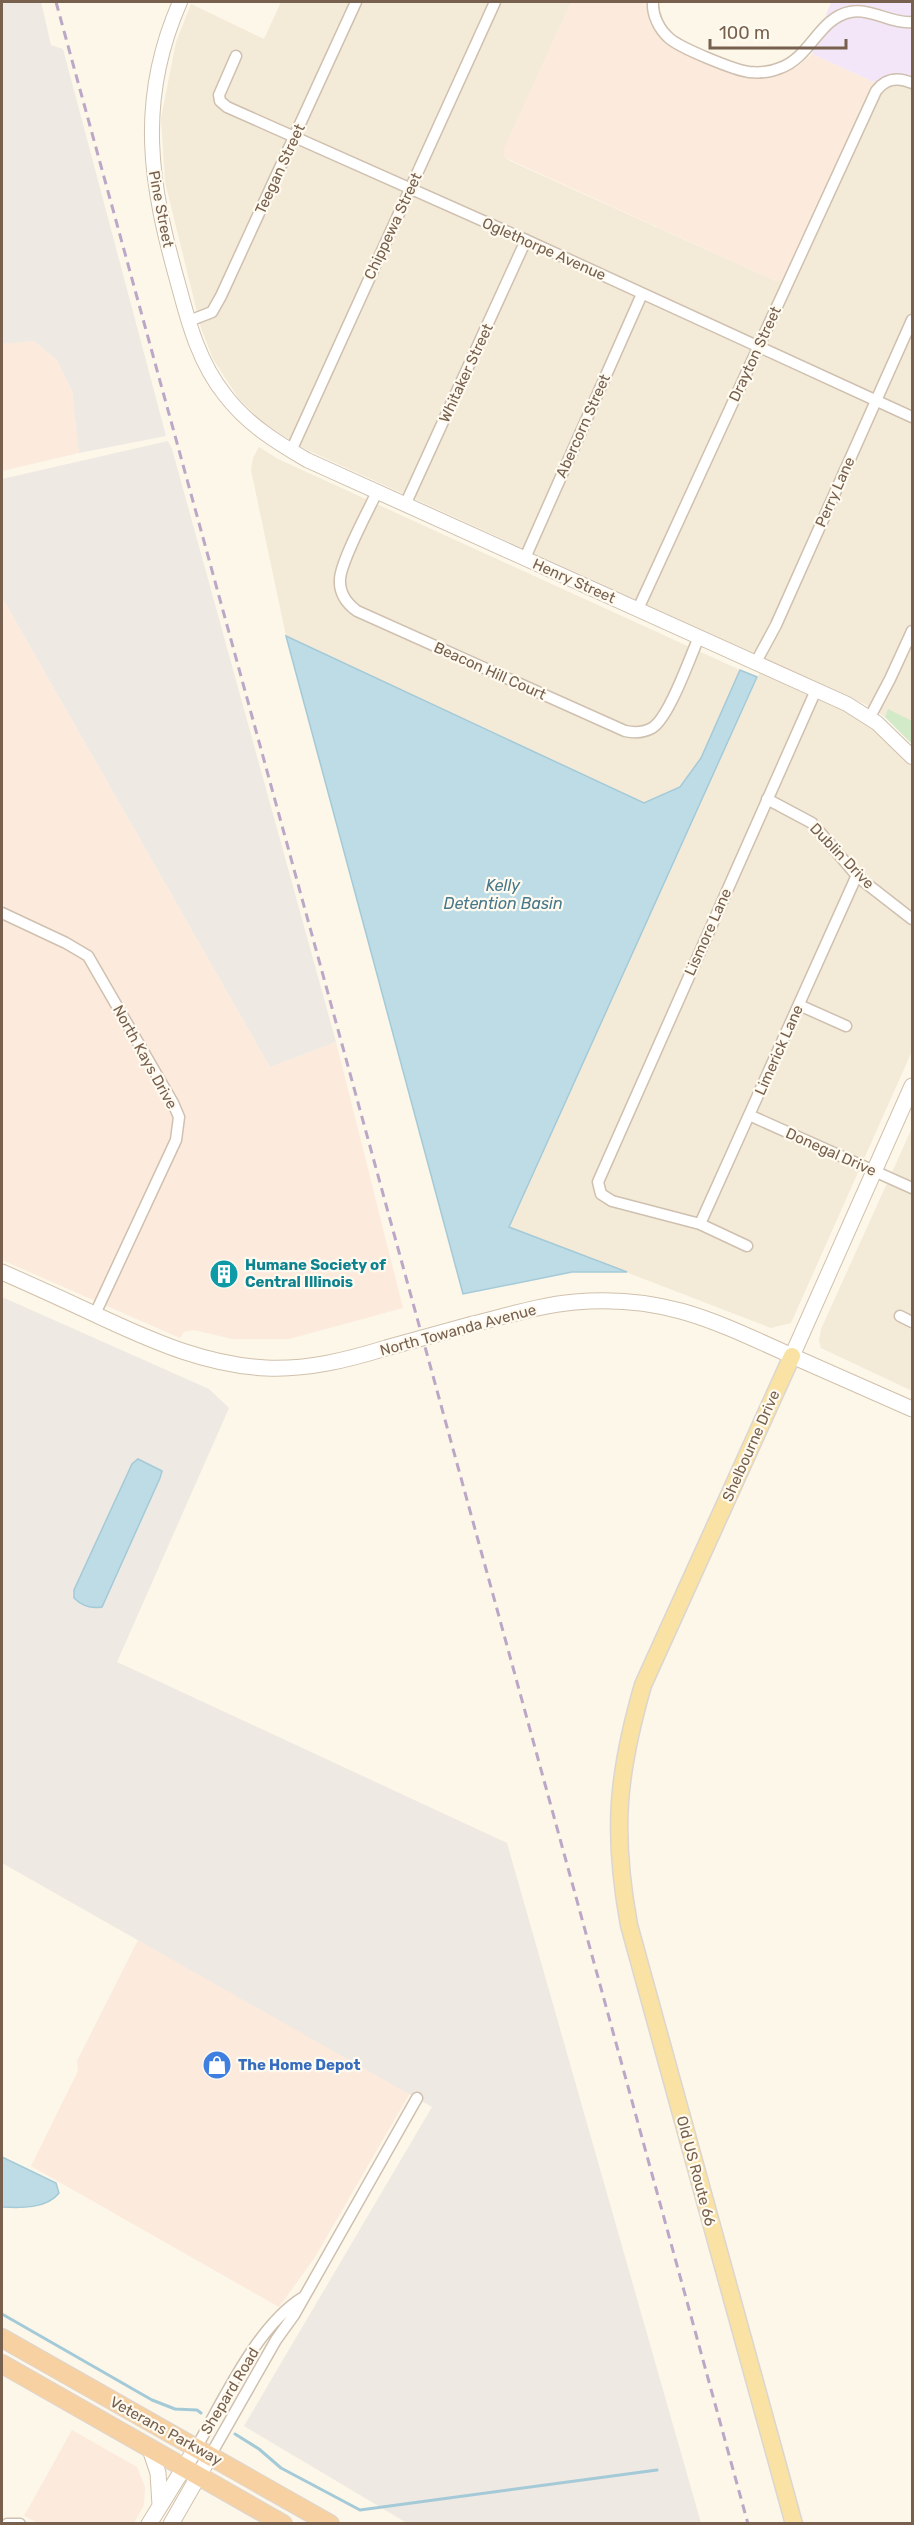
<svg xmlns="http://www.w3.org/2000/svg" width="914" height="2525" font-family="Rubik,sans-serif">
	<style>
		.residential { fill: #f4ead8 }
		.commercial { fill: #fceadd }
		.industrial { fill: #eee9e2 }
		.education { fill: #f4e6f9 }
		.green { fill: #d2eac7 }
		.water { fill: #bddce6; stroke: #a4cad8; stroke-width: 1.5 }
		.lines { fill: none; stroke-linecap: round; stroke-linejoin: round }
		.stream { stroke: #a4cad8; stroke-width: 3 }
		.minor-casing { stroke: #cfc0af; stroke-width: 13 }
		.tertiary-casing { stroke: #cfc0af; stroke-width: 16 }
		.secondary-casing { stroke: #d1c1ac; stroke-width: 17 }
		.primary-casing { stroke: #dcd6d1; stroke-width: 19 }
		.trunk-casing { stroke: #dcd6d1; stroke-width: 20 }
		.minor { stroke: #fff; stroke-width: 10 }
		.tertiary { stroke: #fff; stroke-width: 14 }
		.secondary { stroke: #fff; stroke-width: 15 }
		.primary { stroke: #f9e2a3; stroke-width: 16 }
		.trunk { stroke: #f7d1a2; stroke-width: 18 }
		.rail { stroke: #bca7c7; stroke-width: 3; stroke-dasharray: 9 6; stroke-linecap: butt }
		.secondary-bridge-casing { stroke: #d1c1ac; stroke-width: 17; stroke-linecap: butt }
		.secondary-bridge { stroke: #fff; stroke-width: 15 }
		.labels { text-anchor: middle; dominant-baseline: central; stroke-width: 4.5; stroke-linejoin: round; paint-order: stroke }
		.street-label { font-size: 15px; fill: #77604d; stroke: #fffaf0 }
		.culture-label { font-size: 15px; font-weight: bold; fill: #0d838f; stroke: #fffaf0; text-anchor: start }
		.shop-label { font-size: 15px; font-weight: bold; fill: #366cbe; stroke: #fffaf0; text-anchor: start }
		.water-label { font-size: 16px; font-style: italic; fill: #46778a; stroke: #fffaf0 }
	</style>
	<rect width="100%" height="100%" fill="#fcf7e9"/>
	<!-- residential -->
	<path class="residential" d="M 281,2 L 571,2 L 505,148 L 504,156 L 510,161 L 776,281 L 782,280 L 865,98 L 876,83 L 884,77 L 902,73 L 912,76 L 912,744 L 885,717 L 867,705 L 305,449 L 263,423 L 239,399 L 213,359 L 201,328 L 165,182 L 161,118 L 176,42 L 191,4 L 264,39 Z
		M 259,447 L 278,459 L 740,670 L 701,758 L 680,788 L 644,803 L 286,636 L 251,470 L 253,458 Z
		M 760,672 L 850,713 L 891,744 L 912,767 L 912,1051 L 791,1323 L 771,1328 L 509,1227 Z
		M 912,1128 L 912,1391 L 821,1348 L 819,1341 L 821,1329 Z"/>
	<!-- commercial -->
	<path class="commercial" d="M 571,2 L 645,2 L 650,24 L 659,35 L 712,63 L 774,74 L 797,67 L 812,54 L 876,83 L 865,98 L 782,280 L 776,281 L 510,160 L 504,156 L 504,148 Z
		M 34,341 L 57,360 L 72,391 L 79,453 L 2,471 L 2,344 Z
		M 2,597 L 270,1067 L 336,1042 L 403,1308 L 289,1339 L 232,1339 L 194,1330 L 184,1332 L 180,1338 L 2,1260 Z
		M 138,1940 L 410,2093 L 315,2257 L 279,2307 L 31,2166 L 78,2071 L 77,2061 Z
		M 72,2430 L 137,2467 L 145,2487 L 144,2505 L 134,2523 L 38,2523 L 24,2516 Z"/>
	<!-- industrial -->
	<path class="industrial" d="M 2,2 L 41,2 L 51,45 L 63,49 L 166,436 L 79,453 L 72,391 L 57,360 L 34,341 L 2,344 Z
		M 168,441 L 172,449 L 336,1042 L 270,1067 L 2,597 L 2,479 Z
		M 2,1297 L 209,1389 L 229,1408 L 117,1662 L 507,1843 L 701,2523 L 407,2523 L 244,2426 L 432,2107 L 2,1863 Z"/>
	<!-- education -->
	<path class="education" d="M 831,2 L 912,2 L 912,76 L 893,74 L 876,83 L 812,54 Z"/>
	<!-- green -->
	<path class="green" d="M 888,709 L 912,721 L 912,744 L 885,717 Z"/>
	<!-- water -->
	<path class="water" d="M 286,636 L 644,803 L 680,787 L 701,758 L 740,670 L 757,677 L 509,1227 L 627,1272 L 572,1272 L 463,1294 Z
		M 138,1459 L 162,1471 L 160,1478 L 102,1607 C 91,1609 82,1606 74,1598 L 74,1590 L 132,1464 Z
		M 2,2157 L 56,2183 L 59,2193 C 47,2209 20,2208 2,2207 Z"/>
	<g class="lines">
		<!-- stream -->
		<path class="stream" d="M 2,2314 L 152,2400 L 175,2409 L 197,2410 L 201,2413
			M 235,2434 L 259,2449 L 281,2468 L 360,2510 L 657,2470"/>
		<!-- minor casing -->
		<g class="minor-casing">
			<path id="minor" d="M 653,2 C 652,15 659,29 669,38 C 680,48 734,70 749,72 C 759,73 771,72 780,68 C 810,58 819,18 850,12 C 872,8 891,24 912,22
				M 236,56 L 219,95 L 220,101 L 227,107 L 526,240 L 912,417
				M 189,321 L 212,312 L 221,296 L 356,2
				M 291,451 L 495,2
				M 377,492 C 368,511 341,561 340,579 C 339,593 346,603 357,611 L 625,731 C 634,733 643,733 652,728 C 669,718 690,657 699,637
				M 405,505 L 526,240
				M 525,558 L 642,294
				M 638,609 L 876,91 C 886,78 898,77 912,83
				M 756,662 L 776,625 L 912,320
				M 870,717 L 890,679 L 912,631
				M 767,799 L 812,823 L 858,877 L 912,919
				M 2,913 L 66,943 L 88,956 L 173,1103 L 179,1117 L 176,1140 L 95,1314
				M 799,1005 L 846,1026
				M 749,1115 L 912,1188
				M 700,1224 L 857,875
				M 747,1246 L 700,1224 L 612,1201 L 601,1194 L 598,1182 L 816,690
				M 900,1316 L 912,1322
				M 196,2448 C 223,2401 257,2326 302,2298
				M 210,2456 L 276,2340 L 294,2315 L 417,2098
				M 7,2524 L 20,2524"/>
		</g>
		<!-- tertiary casing -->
		<g class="tertiary-casing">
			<path id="tertiary" d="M 180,2 C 136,102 150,185 179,287 C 189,325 200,364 225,395 C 247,424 276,442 307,460 L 847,704 L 877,723 L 912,757"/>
		</g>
		<!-- secondary casing -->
		<g class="secondary-casing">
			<path id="secondary" d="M 2,1272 C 36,1287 71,1303 105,1319 C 157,1343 208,1365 266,1368 C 307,1370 347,1360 386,1348
				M 473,1324 C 506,1316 540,1305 575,1302 C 662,1294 715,1321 792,1356 C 832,1374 872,1391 912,1409
				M 792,1356 L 912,1086
				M 150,2449 L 158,2473 L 160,2505
				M 149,2524 L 196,2448
				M 171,2524 L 210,2456"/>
		</g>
		<!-- primary casing -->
		<g class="primary-casing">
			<path id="primary" d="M 792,1356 L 643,1685 C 617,1775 612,1832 629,1925 L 794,2524"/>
		</g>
		<!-- trunk casing -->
		<g class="trunk-casing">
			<path id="trunk" d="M 2,2338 L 330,2524
				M 2,2364 L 283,2524"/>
		</g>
		<!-- minor -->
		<use href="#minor" class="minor"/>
		<!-- tertiary -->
		<use href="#tertiary" class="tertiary"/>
		<!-- secondary -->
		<use href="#secondary" class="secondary"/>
		<!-- primary -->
		<use href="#primary" class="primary"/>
		<!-- trunk -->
		<use href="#trunk" class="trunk"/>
		<!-- rail -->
		<path class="rail" d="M 56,2 L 748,2524"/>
		<!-- secondary-bridge casing -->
		<g class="secondary-bridge-casing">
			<path id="secondary-bridge" d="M 386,1348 L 473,1324"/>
		</g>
		<!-- secondary-bridge -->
		<use href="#secondary-bridge" class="secondary-bridge"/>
	</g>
	<!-- icons -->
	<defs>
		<g id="building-disc" transform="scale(1.5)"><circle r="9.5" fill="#0f9aa8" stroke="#fffaf0"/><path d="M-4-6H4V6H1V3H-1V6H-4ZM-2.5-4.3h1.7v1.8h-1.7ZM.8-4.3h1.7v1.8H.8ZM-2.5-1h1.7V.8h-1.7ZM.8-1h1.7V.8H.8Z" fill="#fff"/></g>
		<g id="shop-disc" transform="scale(1.5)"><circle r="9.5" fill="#3f7fe0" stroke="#fffaf0"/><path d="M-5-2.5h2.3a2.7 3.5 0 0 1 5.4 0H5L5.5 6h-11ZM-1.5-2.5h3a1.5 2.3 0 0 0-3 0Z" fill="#fff"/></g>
	</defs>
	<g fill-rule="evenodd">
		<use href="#building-disc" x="224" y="1274"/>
		<use href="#shop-disc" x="217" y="2065"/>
	</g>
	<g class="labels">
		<!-- street labels -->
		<g class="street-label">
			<text transform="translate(280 169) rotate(-65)">Teegan Street</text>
			<text transform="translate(161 209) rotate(79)">Pine Street</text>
			<text transform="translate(393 226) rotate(-65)">Chippewa Street</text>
			<text transform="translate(544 249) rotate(24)">Oglethorpe Avenue</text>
			<text transform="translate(755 354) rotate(-65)">Drayton Street</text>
			<text transform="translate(466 373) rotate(-65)">Whitaker Street</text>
			<text transform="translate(583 426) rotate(-66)">Abercorn Street</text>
			<text transform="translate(835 492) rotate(-66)">Perry Lane</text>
			<text transform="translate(574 581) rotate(24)">Henry Street</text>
			<text transform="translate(490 671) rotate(24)">Beacon Hill Court</text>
			<text transform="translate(842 856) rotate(46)">Dublin Drive</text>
			<text transform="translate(708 932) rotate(-66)">Lismore Lane</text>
			<text transform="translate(779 1050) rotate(-66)">Limerick Lane</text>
			<text transform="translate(145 1057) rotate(61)">North Kays Drive</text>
			<text transform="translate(831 1152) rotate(24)">Donegal Drive</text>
			<text transform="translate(458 1330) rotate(-15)">North Towanda Avenue</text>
			<text transform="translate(751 1446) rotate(-66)">Shelbourne Drive</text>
			<text transform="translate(696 2171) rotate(75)">Old US Route 66</text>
			<text transform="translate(230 2391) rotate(-59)">Shepard Road</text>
			<text transform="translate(166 2431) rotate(29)">Veterans Parkway</text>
		</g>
		<!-- culture labels -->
		<g class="culture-label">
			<text x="245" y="1265">Humane Society of<tspan x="245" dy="17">Central Illinois</tspan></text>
		</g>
		<!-- shop labels -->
		<g class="shop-label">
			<text x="238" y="2065">The Home Depot</text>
		</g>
		<!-- water labels -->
		<g class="water-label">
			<text x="503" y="885">Kelly<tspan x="503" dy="18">Detention Basin</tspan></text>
		</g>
	</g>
	<!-- border -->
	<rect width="914" height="2525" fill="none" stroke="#77604d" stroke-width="6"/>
	<!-- scale -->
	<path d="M710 39v9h136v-9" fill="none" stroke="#77604d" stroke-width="3"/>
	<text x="719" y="39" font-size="18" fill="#77604d" stroke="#fffaf0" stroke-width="4.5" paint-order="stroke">100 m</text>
</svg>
